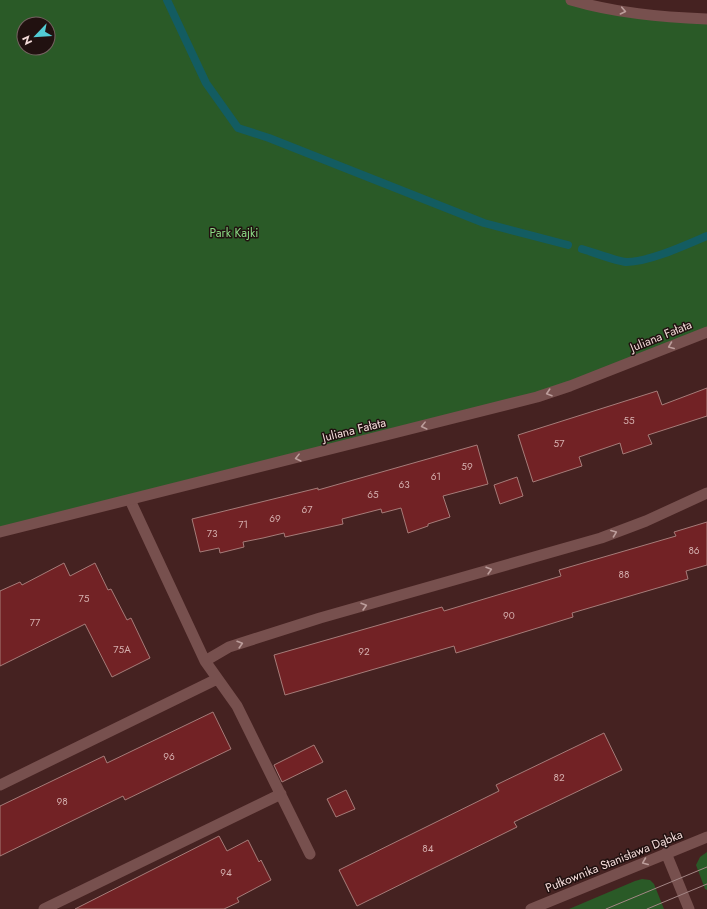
<svg xmlns="http://www.w3.org/2000/svg" width="707" height="909" font-family="Jost,sans-serif">
	<style>
		.green { fill: #2a5a27; fill-rule: evenodd }
		.lines { fill: none; stroke-linecap: round; stroke-linejoin: round }
		.stream { stroke: #135c61; stroke-width: 8 }
		.building { fill: #722225; stroke: #a67c79 }
		.service { stroke: #77504e; stroke-width: 11 }
		.minor { stroke: #77504e; stroke-width: 11 }
		.tertiary { stroke: #77504e; stroke-width: 11 }
		.tram { stroke: #a48786; stroke-width: 1 }
		.oneway { stroke: #bc9d9b }
		.labels { text-anchor: middle; dominant-baseline: central; stroke-width: 3; stroke-linejoin: round; paint-order: stroke }
		.number-label { font-size: 10px; fill: #d4aead }
		.park-label { font-size: 12px; fill: #8bdc85; stroke: #211110 }
		.street-label { font-size: 12px; fill: #f4dcda; stroke: #211110 }
	</style>
	<rect width="100%" height="100%" fill="#452221"/>
	<!-- green -->
	<path class="green" d="M 0,0 L 571,0 L 707,19 L 707,332 L 570,386 L 0,532 ZM 24,24 L 48,24 L 48,48 L 24,48 Z
		M 707,852 L 707,890 L 705,889 L 696,865 L 700,857 Z
		M 642,879 L 650,880 L 654,884 L 664,909 L 569,909 L 635,881 Z"/>
	<g class="lines">
		<!-- stream -->
		<path class="stream" d="M 167,0 L 206,83 L 238,128 L 269,138 L 484,223 L 568,245
			M 582,249 C 593,252 618,262 627,262 C 649,262 686,245 707,236"/>
	</g>
	<!-- building -->
	<path class="building" d="M 707,388 L 707,416 L 648,435 L 652,444 L 623,454 L 620,443 L 579,457 L 582,466 L 533,482 L 518,435 L 657,391 L 662,405 Z
		M 477,445 L 488,484 L 443,496 L 450,517 L 428,524 L 428,526 L 408,533 L 401,508 L 382,513 L 381,509 L 342,519 L 343,524 L 285,537 L 284,533 L 263,538 L 243,542 L 244,547 L 220,553 L 219,548 L 200,552 L 192,519 L 318,488 L 318,490 Z
		M 517,477 L 523,496 L 500,504 L 494,485 Z
		M 707,522 L 707,565 L 686,571 L 688,579 L 572,613 L 573,617 L 456,653 L 454,646 L 285,695 L 274,655 L 442,607 L 444,611 L 561,576 L 559,570 L 676,536 L 674,532 Z
		M 64,563 L 70,576 L 95,563 L 108,590 L 111,589 L 127,620 L 131,618 L 150,658 L 112,677 L 85,624 L 0,666 L 0,591 L 20,582 L 22,585 Z
		M 213,712 L 231,749 L 125,800 L 123,796 L 0,856 L 0,806 L 104,756 L 107,763 Z
		M 604,733 L 622,770 L 514,822 L 517,827 L 357,906 L 339,870 L 499,791 L 496,785 Z
		M 314,745 L 323,762 L 282,782 L 274,765 Z
		M 346,790 L 355,809 L 336,817 L 327,799 Z
		M 219,836 L 227,851 L 248,840 L 259,862 L 261,860 L 271,880 L 237,898 L 239,902 L 224,909 L 75,909 Z"/>
	<g class="lines">
		<!-- service -->
		<path class="service" d="M 130,500 L 205,661 L 237,706 L 310,854
			M 205,661 L 229,647 L 320,618 L 601,538 L 646,521 L 707,493
			M 0,785 L 217,679
			M 44,909 L 281,794"/>
		<!-- minor -->
		<path class="minor" d="M 571,0 C 615,13 661,17 707,19
			M 0,532 L 537,397 L 570,386 L 707,332"/>
		<!-- tertiary -->
		<path class="tertiary" d="M 666,853 L 689,909
			M 531,909 L 707,837"/>
		<!-- tram -->
		<path class="tram" d="M 606,909 L 707,867
			M 647,909 L 707,884"/>
	</g>
	<!-- one-way arrows -->
	<defs><path id="oneway-chevron" d="M-2-3.5L2.5 0L-2 3.5" fill="none" stroke-width="1.6" stroke-linecap="round" stroke-linejoin="round"/></defs>
	<g class="oneway">
		<use href="#oneway-chevron" transform="translate(623 11) rotate(12)"/>
		<use href="#oneway-chevron" transform="translate(671 346) rotate(158)"/>
		<use href="#oneway-chevron" transform="translate(549 393) rotate(162)"/>
		<use href="#oneway-chevron" transform="translate(424 426) rotate(166)"/>
		<use href="#oneway-chevron" transform="translate(298 458) rotate(166)"/>
		<use href="#oneway-chevron" transform="translate(614 533) rotate(-21)"/>
		<use href="#oneway-chevron" transform="translate(489 570) rotate(-16)"/>
		<use href="#oneway-chevron" transform="translate(364 606) rotate(-16)"/>
		<use href="#oneway-chevron" transform="translate(240 644) rotate(-17)"/>
		<use href="#oneway-chevron" transform="translate(645 862) rotate(158)"/>
	</g>
	<g class="labels">
		<!-- number labels -->
		<g class="number-label">
			<text x="629" y="420">55</text>
			<text x="559" y="443">57</text>
			<text x="467" y="466">59</text>
			<text x="436" y="476">61</text>
			<text x="404" y="484">63</text>
			<text x="373" y="494">65</text>
			<text x="307" y="509">67</text>
			<text x="275" y="518">69</text>
			<text x="243" y="524">71</text>
			<text x="212" y="533">73</text>
			<text x="694" y="550">86</text>
			<text x="624" y="574">88</text>
			<text x="84" y="598">75</text>
			<text x="509" y="615">90</text>
			<text x="35" y="622">77</text>
			<text x="122" y="649">75A</text>
			<text x="364" y="651">92</text>
			<text x="169" y="756">96</text>
			<text x="559" y="777">82</text>
			<text x="62" y="801">98</text>
			<text x="428" y="848">84</text>
			<text x="226" y="872">94</text>
		</g>
		<!-- park labels -->
		<g class="park-label">
			<text x="234" y="233">Park Kajki</text>
		</g>
		<!-- street labels -->
		<g class="street-label">
			<text transform="translate(661 336) rotate(-22)">Juliana Fałata</text>
			<text transform="translate(354 430) rotate(-14)">Juliana Fałata</text>
			<text transform="translate(614 861) rotate(-22)">Pułkownika Stanisława Dąbka</text>
		</g>
	</g>
	<!-- north arrow -->
	<g transform="translate(36 36) rotate(245)"><circle r="19" fill="#211110" stroke="#756261"/>
	<path d="M0-3L7 15L0 10L-7 15Z" fill="#52ccd5"/>
	<text y="-6" font-size="11" font-weight="bold" text-anchor="middle" fill="#f4dcda">N</text>
	</g>
</svg>
